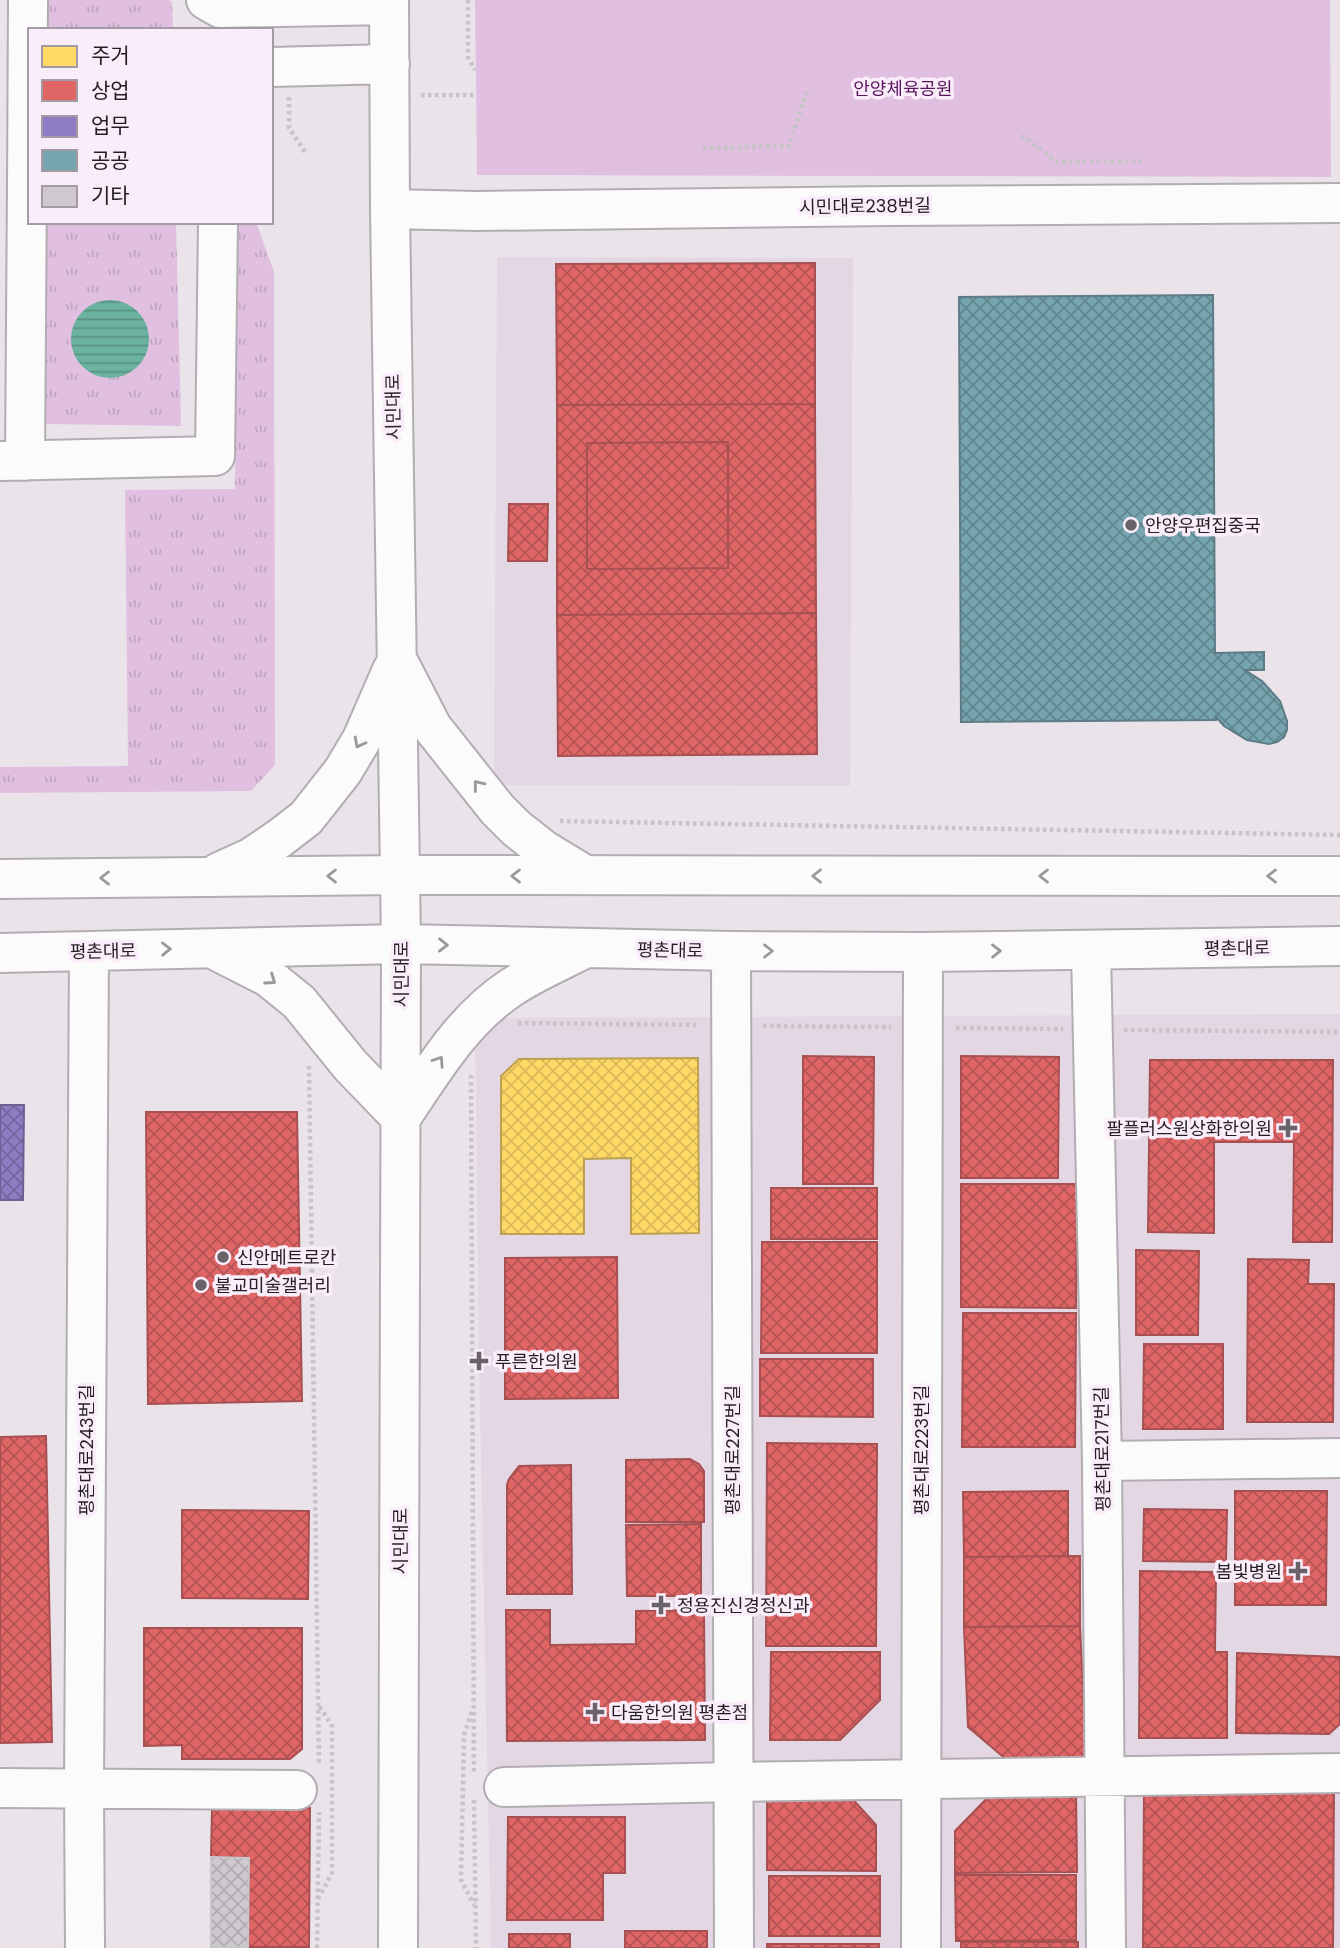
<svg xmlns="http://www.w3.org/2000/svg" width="1340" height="1948" font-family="Poppins,'Noto Sans KR',sans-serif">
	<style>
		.built { fill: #e4d7e4 }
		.grass { fill: url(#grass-tufts) }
		.park { fill: #e0bfe1 }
		.water { fill: url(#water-rules) }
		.homes { fill: url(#homes-cross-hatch); stroke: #bda152; stroke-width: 2 }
		.shops { fill: url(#shops-cross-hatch); stroke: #a75052; stroke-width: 2 }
		.offices { fill: url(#offices-cross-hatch); stroke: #6e6093; stroke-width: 2 }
		.public { fill: url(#public-cross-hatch); stroke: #5d7c85; stroke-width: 2 }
		.building { fill: url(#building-cross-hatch); stroke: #cac5ca; stroke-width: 2 }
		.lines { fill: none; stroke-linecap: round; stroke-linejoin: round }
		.minor-casing { stroke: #b2adb2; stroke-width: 42 }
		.path { stroke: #c7c3c7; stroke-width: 4.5; stroke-dasharray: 3.5 3.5; stroke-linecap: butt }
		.minor { stroke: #fcfbfc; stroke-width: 38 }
		.oneway { stroke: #9a989a }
		.poi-dot { fill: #696369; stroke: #faedfa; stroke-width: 2.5 }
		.labels { text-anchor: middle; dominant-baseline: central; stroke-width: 7; stroke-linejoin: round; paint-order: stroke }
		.park-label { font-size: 18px; fill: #5a155e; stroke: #faedfa }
		.street-label { font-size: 18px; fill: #231e23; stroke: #faedfa }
		.poi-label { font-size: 18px; fill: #231e23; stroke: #faedfa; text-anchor: start }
	</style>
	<defs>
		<pattern id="grass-tufts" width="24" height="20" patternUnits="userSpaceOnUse" patternTransform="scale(1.75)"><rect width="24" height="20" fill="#e0bfe1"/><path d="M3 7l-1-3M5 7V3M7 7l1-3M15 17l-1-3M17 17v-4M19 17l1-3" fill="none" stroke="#c0a4c1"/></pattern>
		<pattern id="water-rules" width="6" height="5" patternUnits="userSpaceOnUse" patternTransform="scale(1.75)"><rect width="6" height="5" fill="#6bb3a0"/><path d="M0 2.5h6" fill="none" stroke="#589182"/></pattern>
		<pattern id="homes-cross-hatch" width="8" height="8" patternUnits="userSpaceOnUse" patternTransform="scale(1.75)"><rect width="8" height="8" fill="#ffd966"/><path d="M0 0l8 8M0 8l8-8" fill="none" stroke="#daba58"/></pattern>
		<pattern id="shops-cross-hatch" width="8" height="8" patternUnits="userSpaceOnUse" patternTransform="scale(1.75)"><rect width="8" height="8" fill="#e06666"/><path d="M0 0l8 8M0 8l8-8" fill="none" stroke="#b55354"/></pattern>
		<pattern id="offices-cross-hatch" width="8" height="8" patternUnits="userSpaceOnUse" patternTransform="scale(1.75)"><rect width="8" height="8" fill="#8e7cc3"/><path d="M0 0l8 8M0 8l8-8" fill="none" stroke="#74659e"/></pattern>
		<pattern id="public-cross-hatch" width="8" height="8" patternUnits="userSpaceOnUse" patternTransform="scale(1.75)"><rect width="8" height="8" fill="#76a5af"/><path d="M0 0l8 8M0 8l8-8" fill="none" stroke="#60868e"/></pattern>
		<pattern id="building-cross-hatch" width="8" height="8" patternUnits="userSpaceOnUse" patternTransform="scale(1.75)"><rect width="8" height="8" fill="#cfc9cf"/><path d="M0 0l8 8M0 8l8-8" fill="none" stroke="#b1acb1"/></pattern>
	</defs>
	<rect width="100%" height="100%" fill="#eae3ea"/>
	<!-- built -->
	<path class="built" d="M 497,257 L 853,258 L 850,786 L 494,785 Z
		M 1340,1014 L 1340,1948 L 491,1948 L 479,1361 L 475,1018 Z"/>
	<!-- grass -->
	<path class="grass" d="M 42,0 L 169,0 L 172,2 L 173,30 L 42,30 Z
		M 45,222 L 176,222 L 181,426 L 46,424 Z
		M 236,222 L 256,222 L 274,272 L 275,765 L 251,791 L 0,793 L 0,767 L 128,766 L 125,490 L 235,489 Z"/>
	<!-- park -->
	<path class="park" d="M 475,0 L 1330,0 L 1331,177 L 477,175 Z"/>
	<!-- water -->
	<path class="water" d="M71 339a39 39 0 1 1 78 0a39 39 0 1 1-78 0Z"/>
	<!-- homes -->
	<path class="homes" d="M 698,1058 L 699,1233 L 631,1234 L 631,1158 L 584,1159 L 584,1234 L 501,1234 L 501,1076 L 519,1059 Z"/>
	<!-- shops -->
	<path class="shops" d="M 815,263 L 815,404 L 557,405 L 556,264 Z
		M 815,404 L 816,613 L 557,615 L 557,405 Z
		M 728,442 L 728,568 L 587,569 L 587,443 Z
		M 509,504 L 548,504 L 547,561 L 508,561 Z
		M 816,613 L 817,754 L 558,756 L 557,615 Z
		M 803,1056 L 874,1057 L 873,1184 L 803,1184 Z
		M 961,1056 L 1059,1057 L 1058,1178 L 961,1178 Z
		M 1150,1060 L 1333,1060 L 1332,1242 L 1293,1242 L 1294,1142 L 1214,1142 L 1214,1233 L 1148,1232 Z
		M 146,1112 L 297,1112 L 302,1401 L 148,1404 Z
		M 961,1184 L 1077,1184 L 1076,1308 L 961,1307 Z
		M 771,1188 L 877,1188 L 877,1239 L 771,1239 Z
		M 762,1242 L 877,1242 L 877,1353 L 761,1353 Z
		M 1136,1250 L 1199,1251 L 1198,1335 L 1136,1335 Z
		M 617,1257 L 618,1398 L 505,1399 L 505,1258 Z
		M 1248,1259 L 1309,1260 L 1308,1284 L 1334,1284 L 1333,1422 L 1247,1422 Z
		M 963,1313 L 1076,1313 L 1075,1447 L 962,1447 Z
		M 1144,1344 L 1223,1344 L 1223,1429 L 1143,1429 Z
		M 760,1359 L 873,1359 L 873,1417 L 760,1416 Z
		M 46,1436 L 52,1742 L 0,1743 L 0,1437 Z
		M 767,1443 L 877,1444 L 876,1646 L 766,1646 Z
		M 690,1459 L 699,1464 L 704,1471 L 704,1522 L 626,1522 L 626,1460 Z
		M 571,1465 L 572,1594 L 507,1594 L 507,1485 L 509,1479 L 519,1466 Z
		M 1068,1491 L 1068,1556 L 964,1557 L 963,1492 Z
		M 1235,1491 L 1327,1491 L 1326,1605 L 1235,1605 Z
		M 1144,1509 L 1227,1510 L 1226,1562 L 1143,1561 Z
		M 182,1510 L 309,1511 L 308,1599 L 182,1598 Z
		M 701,1524 L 701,1596 L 627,1596 L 626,1525 Z
		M 1080,1556 L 1080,1626 L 964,1627 L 964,1557 Z
		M 1140,1571 L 1216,1572 L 1215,1652 L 1227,1652 L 1227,1738 L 1139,1738 Z
		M 506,1610 L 550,1610 L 550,1645 L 636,1644 L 636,1611 L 704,1610 L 705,1740 L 507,1741 Z
		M 1080,1626 L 1087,1768 L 1021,1772 L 968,1727 L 964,1627 Z
		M 144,1628 L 302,1628 L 302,1749 L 290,1759 L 182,1759 L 182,1745 L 144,1746 Z
		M 771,1652 L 880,1652 L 880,1700 L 840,1740 L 770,1740 Z
		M 1237,1653 L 1340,1657 L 1340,1724 L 1329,1734 L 1236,1733 Z
		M 767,1784 L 840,1785 L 876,1825 L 876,1871 L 767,1870 Z
		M 1144,1788 L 1334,1789 L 1333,1948 L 1143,1948 Z
		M 1076,1789 L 1077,1872 L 955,1873 L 955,1831 L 995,1790 Z
		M 310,1808 L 309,1947 L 248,1947 L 249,1858 L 211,1857 L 212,1809 Z
		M 508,1817 L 625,1817 L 625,1873 L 603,1873 L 603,1920 L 507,1920 Z
		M 955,1875 L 1076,1875 L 1076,1940 L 956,1941 Z
		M 769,1876 L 880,1876 L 880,1936 L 769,1936 Z
		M 625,1931 L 707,1931 L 707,1948 L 625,1948 Z
		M 509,1934 L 570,1934 L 570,1948 L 509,1948 Z
		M 961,1942 L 1078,1942 L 1078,1948 L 961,1948 Z
		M 767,1944 L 879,1944 L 879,1948 L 767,1948 Z"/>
	<!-- offices -->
	<path class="offices" d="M 0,1105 L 24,1105 L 23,1200 L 0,1200 Z"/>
	<!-- public -->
	<path class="public" d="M 1213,295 L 1215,653 L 1264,652 L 1264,670 L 1245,670 L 1262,681 L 1280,701 L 1287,721 L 1287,730 L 1284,737 L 1277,742 L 1269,744 L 1247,740 L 1224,726 L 1216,717 L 1216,720 L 961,722 L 959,297 Z"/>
	<!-- building -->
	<path class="building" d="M 211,1857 L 249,1858 L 248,1947 L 211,1947 Z"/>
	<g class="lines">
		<!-- minor casing -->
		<g class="minor-casing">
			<path id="minor" d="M 28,0 L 27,185 L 30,183
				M 206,0 L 220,8 L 389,5
				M 389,0 L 390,209 L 401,944 L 398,1948
				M 271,67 L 390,64
				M 390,209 L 477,211 L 890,206 L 1340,203
				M 0,461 L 215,456 L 218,222
				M 25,461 L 27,185
				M 400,665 L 432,727 L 497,809 L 516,828 L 544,850 L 585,875
				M 219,872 L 252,857 L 280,838 L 306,818 L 343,771 L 362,739 L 392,670
				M 0,879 L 401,875 L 1340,876
				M 1091,950 L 1102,1461 L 1106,1948
				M 217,951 L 268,977 L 299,1002 L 350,1065 L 401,1118 C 433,1070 463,1019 512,987 C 535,972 561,961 584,949
				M 731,951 L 734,1948
				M 0,953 L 401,944 L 731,951 L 923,952 L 1340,946
				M 1102,1461 L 1340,1458
				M 504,1787 L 733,1782 L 1340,1773
				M 0,1788 L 297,1790
				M 85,1948 L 84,1789 L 89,951
				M 921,1948 L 923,952"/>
		</g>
		<!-- path -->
		<path class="path" d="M 468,0 L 468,57 L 475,70
			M 421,95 L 476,95
			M 289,97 L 289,128 L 305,152
			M 1022,135 L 1057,162 L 1145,161
			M 703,148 L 789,146 L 807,91
			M 560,821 L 1340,835
			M 518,1023 L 699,1025
			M 763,1026 L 891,1027
			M 956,1028 L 1063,1029
			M 1124,1030 L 1340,1032
			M 309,1066 L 319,1765
			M 471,1075 L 474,1773
			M 472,1712 L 464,1735 L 461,1880 L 474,1905
			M 474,1800 L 476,1948
			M 318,1899 L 332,1873 L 332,1726 L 318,1704
			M 317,1948 L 319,1812"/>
		<!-- minor -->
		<use href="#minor" class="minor"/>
	</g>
	<!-- one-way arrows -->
	<defs><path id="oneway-chevron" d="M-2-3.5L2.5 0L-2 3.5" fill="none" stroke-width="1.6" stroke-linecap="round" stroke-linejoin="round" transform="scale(1.75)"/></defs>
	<g class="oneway">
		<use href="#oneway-chevron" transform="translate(359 743) rotate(118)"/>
		<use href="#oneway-chevron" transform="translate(478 785) rotate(-129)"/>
		<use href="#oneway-chevron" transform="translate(332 876) rotate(180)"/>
		<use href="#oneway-chevron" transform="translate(516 876) rotate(180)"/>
		<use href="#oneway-chevron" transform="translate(817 876) rotate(-180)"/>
		<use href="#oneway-chevron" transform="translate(1044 876) rotate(-180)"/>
		<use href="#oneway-chevron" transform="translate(1272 876) rotate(-180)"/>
		<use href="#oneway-chevron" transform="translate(105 878) rotate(180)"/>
		<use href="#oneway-chevron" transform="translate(443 945) rotate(1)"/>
		<use href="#oneway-chevron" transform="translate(166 949) rotate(-1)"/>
		<use href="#oneway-chevron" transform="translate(768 951)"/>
		<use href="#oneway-chevron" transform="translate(996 951) rotate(-1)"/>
		<use href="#oneway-chevron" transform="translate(271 980) rotate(35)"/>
		<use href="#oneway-chevron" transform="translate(439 1061) rotate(-56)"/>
	</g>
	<!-- markers -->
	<g class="poi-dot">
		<circle cx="1131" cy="525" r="7"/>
		<path d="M1284.5 1117.5h7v7h7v7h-7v7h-7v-7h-7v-7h7z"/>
		<circle cx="223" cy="1257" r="7"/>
		<circle cx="201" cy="1285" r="7"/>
		<path d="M475.5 1350.5h7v7h7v7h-7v7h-7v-7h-7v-7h7z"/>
		<path d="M1294.5 1560.5h7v7h7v7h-7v7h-7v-7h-7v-7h7z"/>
		<path d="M657.5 1594.5h7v7h7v7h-7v7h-7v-7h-7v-7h7z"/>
		<path d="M591.5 1701.5h7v7h7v7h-7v7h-7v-7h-7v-7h7z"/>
	</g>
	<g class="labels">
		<!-- park labels -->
		<g class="park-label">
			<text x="903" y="88">안양체육공원</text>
		</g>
		<!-- street labels -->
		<g class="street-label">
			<text transform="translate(865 206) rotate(-1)">시민대로238번길</text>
			<text transform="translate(393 407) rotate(-91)">시민대로</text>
			<text transform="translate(1237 948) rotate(-1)">평촌대로</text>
			<text transform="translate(670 950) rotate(1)">평촌대로</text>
			<text transform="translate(103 951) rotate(-1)">평촌대로</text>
			<text transform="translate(401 974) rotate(-90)">시민대로</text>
			<text transform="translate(1102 1449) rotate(-91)">평촌대로217번길</text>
			<text transform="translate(86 1450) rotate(-90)">평촌대로243번길</text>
			<text transform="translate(732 1450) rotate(-90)">평촌대로227번길</text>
			<text transform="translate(921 1450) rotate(-90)">평촌대로223번길</text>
			<text transform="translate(400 1541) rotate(-90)">시민대로</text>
		</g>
		<!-- poi labels -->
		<g class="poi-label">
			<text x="1145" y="525">안양우편집중국</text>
			<text x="1272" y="1128" text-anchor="end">팔플러스원상화한의원</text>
			<text x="237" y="1257">신안메트로칸</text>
			<text x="215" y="1285">불교미술갤러리</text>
			<text x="495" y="1361">푸른한의원</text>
			<text x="1282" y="1571" text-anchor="end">봄빛병원</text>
			<text x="677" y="1605">정용진신경정신과</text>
			<text x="611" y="1712">다움한의원 평촌점</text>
		</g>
	</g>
	<!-- legend -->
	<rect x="28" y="28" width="245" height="196" fill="#faedfa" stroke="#a49aa4" stroke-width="2"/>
	<rect x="42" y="46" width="35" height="21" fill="#ffd966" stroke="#a49aa4" stroke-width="2"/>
	<text x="91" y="63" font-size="21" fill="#231e23">주거</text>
	<rect x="42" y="80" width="35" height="21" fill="#e06666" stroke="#a49aa4" stroke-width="2"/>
	<text x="91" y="98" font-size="21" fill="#231e23">상업</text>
	<rect x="42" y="116" width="35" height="21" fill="#8e7cc3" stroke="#a49aa4" stroke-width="2"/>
	<text x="91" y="133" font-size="21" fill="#231e23">업무</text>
	<rect x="42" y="150" width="35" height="21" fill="#76a5af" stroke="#a49aa4" stroke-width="2"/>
	<text x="91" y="168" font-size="21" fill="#231e23">공공</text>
	<rect x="42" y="186" width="35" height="21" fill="#cfc9cf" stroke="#a49aa4" stroke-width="2"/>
	<text x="91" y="203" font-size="21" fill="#231e23">기타</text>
</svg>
